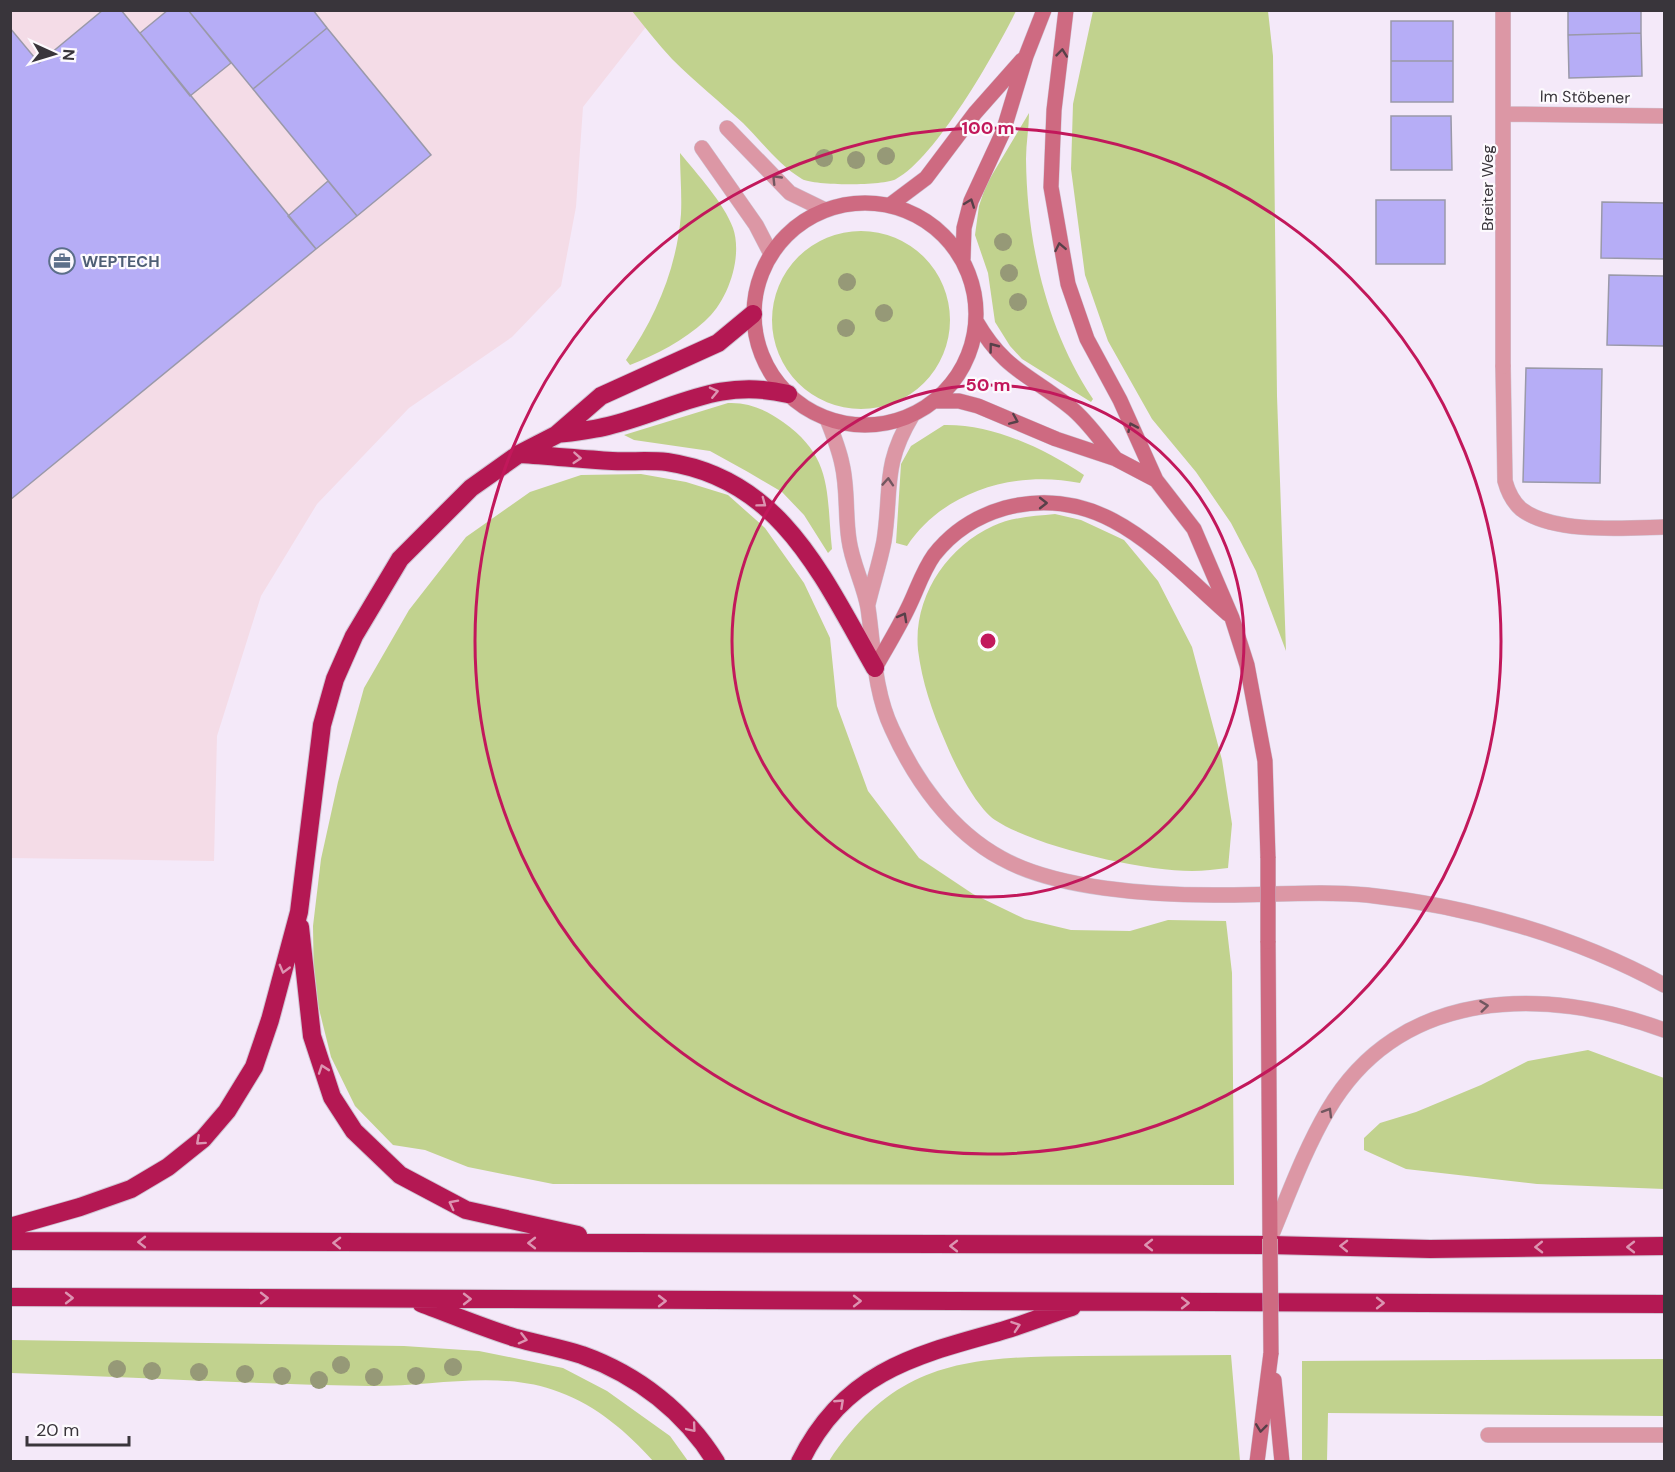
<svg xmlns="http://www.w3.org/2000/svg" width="1675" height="1472" font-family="'DM Sans',sans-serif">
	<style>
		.commercial { fill: #f4dce7 }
		.green { fill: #c1d28e }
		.building { fill: #b6adf6; stroke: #9a99a9; stroke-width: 1.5 }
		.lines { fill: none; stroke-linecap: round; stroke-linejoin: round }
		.service-casing { stroke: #cfc5d3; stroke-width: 16 }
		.minor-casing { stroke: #cfc5d3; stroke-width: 16 }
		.tertiary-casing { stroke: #cfc5d3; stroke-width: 16 }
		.secondary-casing { stroke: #cfc5d3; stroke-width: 16 }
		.motorway-casing { stroke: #cfc5d3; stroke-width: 20 }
		.service { stroke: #dc97a5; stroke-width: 15 }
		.minor { stroke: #dc97a5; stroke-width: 15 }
		.tertiary { stroke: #dc97a5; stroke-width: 15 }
		.secondary { stroke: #ce6a81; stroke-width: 15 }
		.motorway { stroke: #b41853; stroke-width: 18 }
		.secondary-bridge-casing { stroke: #cfc5d3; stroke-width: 16; stroke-linecap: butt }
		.secondary-bridge { stroke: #ce6a81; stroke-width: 15 }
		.tree { fill: #969977 }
		.oneway { stroke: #574049 }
		.oneway2 { stroke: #725760 }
		.oneway3 { stroke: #dc94b1 }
		.ring { fill: none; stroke: #c2185b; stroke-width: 3 }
		.labels { text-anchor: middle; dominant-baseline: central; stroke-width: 4.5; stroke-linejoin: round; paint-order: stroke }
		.street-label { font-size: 16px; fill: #39353b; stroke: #fdfafe }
		.service-label { font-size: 16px; font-weight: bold; fill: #4e5e75; stroke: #fdfafe; text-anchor: start }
		.centre { fill: #c2185b; stroke: #fdfafe; stroke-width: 3 }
		.ring-label { font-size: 18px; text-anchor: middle; font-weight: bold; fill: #c2185b; stroke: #fdfafe; stroke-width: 4.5; stroke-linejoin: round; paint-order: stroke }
	</style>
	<rect width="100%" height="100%" fill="#f4e9f9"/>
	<!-- commercial -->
	<path class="commercial" d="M 11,11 L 736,11 L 656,14 L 583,107 L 576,207 L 561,286 L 512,337 L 409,408 L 317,504 L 261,596 L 217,736 L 214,861 L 11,858 Z"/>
	<!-- green -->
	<path class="green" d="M 632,11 L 1016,11 C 996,52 935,159 896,179 C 884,186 815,186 802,179 C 779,165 762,142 743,123 C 720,102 695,82 672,59 C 658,44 645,27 632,11 Z
		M 1093,11 L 1268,11 L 1273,56 L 1277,396 L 1286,651 L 1256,571 L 1231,523 L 1196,472 L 1152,419 L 1108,341 L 1085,275 L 1071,169 L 1073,104 Z
		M 1029,113 C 1029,128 1026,143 1026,159 C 1027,243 1046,328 1093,399 L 1091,402 L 1022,359 L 1010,346 L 995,322 L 988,273 L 975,235 L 979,206 L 986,185 Z
		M 680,153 C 697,174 724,203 733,228 C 743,257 728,301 705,321 C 684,340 656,355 630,365 L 626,360 C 656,317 677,267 681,214 C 682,194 680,173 680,153 Z
		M772 320a89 89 0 1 1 178 0a89 89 0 1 1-178 0Z
		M 728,403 C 749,402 766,410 783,422 C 834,458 826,494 832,549 L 828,553 L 804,515 L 782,492 L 748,472 L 710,451 L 634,440 L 624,435 Z
		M 944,425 C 993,424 1043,448 1084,475 L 1080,483 C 1017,470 944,490 907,546 L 896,543 L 901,464 L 911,446 Z
		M 641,474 L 686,482 L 728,495 L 765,528 L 804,583 L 830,638 L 837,706 L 868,791 L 919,858 L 973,894 L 1025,919 L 1071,930 L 1130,931 L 1168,920 L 1226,921 L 1232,973 L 1234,1185 L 553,1184 L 468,1167 L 425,1150 L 393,1145 L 355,1106 L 331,1057 L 314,989 L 313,926 L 321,859 L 338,782 L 364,688 L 409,610 L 466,537 L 530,492 L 581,475 Z
		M 1055,514 L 1081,520 L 1124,540 L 1158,581 L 1192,647 L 1222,760 L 1232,824 L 1228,868 C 1216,869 1204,871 1192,871 C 1143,871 1036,847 995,820 C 975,806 954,763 945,741 C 932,711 922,682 918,650 C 913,597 947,547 993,526 C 1012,517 1035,516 1055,514 Z
		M 1588,1050 L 1664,1078 L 1664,1189 L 1537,1184 L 1406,1169 L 1364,1150 L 1364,1138 L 1380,1123 L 1416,1112 L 1481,1085 L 1528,1061 Z
		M 11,1340 L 404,1346 L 479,1351 L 563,1368 L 607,1391 L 670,1436 L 688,1461 L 653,1461 C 627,1432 597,1406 559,1392 C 500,1369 431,1387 369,1386 C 250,1384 130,1377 11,1373 Z
		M 1231,1355 L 1240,1461 L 829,1461 C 896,1360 968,1357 1080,1356 C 1131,1356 1181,1355 1231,1355 Z
		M 1664,1359 L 1664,1416 L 1328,1413 L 1327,1461 L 1302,1461 L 1302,1361 Z"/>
	<!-- building -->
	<path class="building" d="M 103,10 L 121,10 L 316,249 L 10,500 L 10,28 L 39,63 Z
		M 168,10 L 188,10 L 231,63 L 190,96 L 140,33 Z
		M 188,10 L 313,10 L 327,28 L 253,89 Z
		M 1568,10 L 1641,10 L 1641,33 L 1568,35 Z
		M 1391,21 L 1453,21 L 1453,61 L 1391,61 Z
		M 327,28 L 431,155 L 357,216 L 253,89 Z
		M 1641,33 L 1642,76 L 1569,78 L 1568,35 Z
		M 1391,61 L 1453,61 L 1453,102 L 1391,102 Z
		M 1391,116 L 1451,116 L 1452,170 L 1391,170 Z
		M 328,181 L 357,216 L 316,249 L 288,216 Z
		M 1376,200 L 1445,200 L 1445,264 L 1376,264 Z
		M 1602,202 L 1664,203 L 1664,259 L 1601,258 Z
		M 1609,275 L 1664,276 L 1664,346 L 1607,345 Z
		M 1526,368 L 1602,369 L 1600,483 L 1523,482 Z"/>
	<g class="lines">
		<!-- service casing -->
		<g class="service-casing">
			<path id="service" d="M 1503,366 L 1505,481 C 1508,492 1512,501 1521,509 C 1553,534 1626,528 1664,527
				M 1488,1435 L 1664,1435"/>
		</g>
		<!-- minor casing -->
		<g class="minor-casing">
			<path id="minor" d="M 1503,10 L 1503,366
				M 1505,114 L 1664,116
				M 727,128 L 790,193 L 825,210
				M 702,148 L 756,225 L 771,254"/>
		</g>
		<!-- tertiary casing -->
		<g class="tertiary-casing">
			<path id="tertiary" d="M 827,419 C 833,434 839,449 842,464 C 848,489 845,515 849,540 C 852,563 864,585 868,608 C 874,649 874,691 892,729 C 915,780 951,831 1001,858 C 1056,889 1151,895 1214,895 C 1265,896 1316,890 1367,895 C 1469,906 1574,936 1664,985
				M 868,604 C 873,583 880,562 884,541 C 892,489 882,466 912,416
				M 1270,1239 C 1288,1196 1304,1151 1328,1110 C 1400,987 1545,986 1664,1030"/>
		</g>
		<!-- secondary casing -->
		<g class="secondary-casing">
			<path id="secondary" d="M 1066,10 L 1054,110 L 1051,187 L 1068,284 L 1087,339 L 1120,400 L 1156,480 L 1194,529 L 1232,618 L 1247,665 L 1265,761 L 1268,858
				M754 314a111 111 0 1 1 222 0a111 111 0 1 1-222 0Z
				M 890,205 L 926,178 L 975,113 L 1022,60
				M 963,259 L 964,228 L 971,201 L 1003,132 L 1026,56 L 1044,10
				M 976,321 C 1005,371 1029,374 1070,407 C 1088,421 1102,443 1116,459
				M 938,401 L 959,401 L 978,406 L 1056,439 L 1116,459 L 1156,480
				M 875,668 C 886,648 898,629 908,608 C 917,590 922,572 934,555 C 952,532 977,516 1005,508 C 1103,482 1162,556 1228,614
				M 1268,941 L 1270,1239
				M 1274,1380 L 1282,1462
				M 1257,1462 L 1271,1353"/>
		</g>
		<!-- motorway casing -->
		<g class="motorway-casing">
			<path id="motorway" d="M 558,434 C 574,432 592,430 608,426 C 674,410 717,377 788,394
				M 520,454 C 551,456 581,459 612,461 C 630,462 649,460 667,462 C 782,479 823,578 875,668
				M 300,927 L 312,1036 L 332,1097 L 354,1131 L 400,1175 L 466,1210 L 578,1235
				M 10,1227 L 80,1207 L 131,1189 L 168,1167 L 203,1139 L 227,1111 L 254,1067 L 270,1020 L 299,912 L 322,725 L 335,679 L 354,636 L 400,559 L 471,488 L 519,454 L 556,435 L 601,396 L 718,343 L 753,314
				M 10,1241 L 1267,1245 L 1430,1249 L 1664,1246
				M 10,1297 L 1664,1304
				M 421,1303 C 452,1315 484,1328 516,1338 C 538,1344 560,1348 582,1355 C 638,1375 685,1412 716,1462
				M 800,1462 C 843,1374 911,1356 998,1332 C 1023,1325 1047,1315 1072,1307"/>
		</g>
		<!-- service -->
		<use href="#service" class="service"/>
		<!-- minor -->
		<use href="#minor" class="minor"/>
		<!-- tertiary -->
		<use href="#tertiary" class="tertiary"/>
		<!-- secondary -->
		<use href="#secondary" class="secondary"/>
		<!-- motorway -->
		<use href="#motorway" class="motorway"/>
		<!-- secondary-bridge casing -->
		<g class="secondary-bridge-casing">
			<path id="secondary-bridge" d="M 1268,941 L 1268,858
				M 1270,1239 L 1271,1353"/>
		</g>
		<!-- secondary-bridge -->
		<use href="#secondary-bridge" class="secondary-bridge"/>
	</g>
	<!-- trees -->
	<g class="tree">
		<circle cx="886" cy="156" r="9"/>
		<circle cx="824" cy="158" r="9"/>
		<circle cx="856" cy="160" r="9"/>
		<circle cx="1003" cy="242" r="9"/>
		<circle cx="1009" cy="273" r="9"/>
		<circle cx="847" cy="282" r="9"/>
		<circle cx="1018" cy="302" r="9"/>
		<circle cx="884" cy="313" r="9"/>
		<circle cx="846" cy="328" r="9"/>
		<circle cx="341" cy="1365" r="9"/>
		<circle cx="453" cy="1367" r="9"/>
		<circle cx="117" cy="1369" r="9"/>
		<circle cx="152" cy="1371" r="9"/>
		<circle cx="199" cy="1372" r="9"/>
		<circle cx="245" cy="1374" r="9"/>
		<circle cx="282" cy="1376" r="9"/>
		<circle cx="416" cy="1376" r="9"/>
		<circle cx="374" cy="1377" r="9"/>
		<circle cx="319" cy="1380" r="9"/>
	</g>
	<!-- one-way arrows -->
	<defs><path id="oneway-chevron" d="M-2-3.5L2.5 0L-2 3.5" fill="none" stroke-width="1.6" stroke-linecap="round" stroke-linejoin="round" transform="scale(1.5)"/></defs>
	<g class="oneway">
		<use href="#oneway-chevron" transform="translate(1062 53) rotate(-84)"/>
		<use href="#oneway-chevron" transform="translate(970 203) rotate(-70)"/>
		<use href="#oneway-chevron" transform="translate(1060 247) rotate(-101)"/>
		<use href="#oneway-chevron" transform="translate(993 347) rotate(-127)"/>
		<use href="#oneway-chevron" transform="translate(1014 420) rotate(23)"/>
		<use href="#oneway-chevron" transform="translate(1132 427) rotate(-114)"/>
		<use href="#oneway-chevron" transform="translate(1043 503)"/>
		<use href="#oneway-chevron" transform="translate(903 617) rotate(-61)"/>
		<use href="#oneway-chevron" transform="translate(1261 1428) rotate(97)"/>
	</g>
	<g class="oneway2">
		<use href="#oneway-chevron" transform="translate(776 179) rotate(-134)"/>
		<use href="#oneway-chevron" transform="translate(888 482) rotate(-86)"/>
		<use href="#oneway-chevron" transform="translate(1484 1006) rotate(-7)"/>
		<use href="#oneway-chevron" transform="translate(1328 1112) rotate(-59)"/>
	</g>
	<g class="oneway3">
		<use href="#oneway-chevron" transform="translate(714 392) rotate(-13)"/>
		<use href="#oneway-chevron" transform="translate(577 458) rotate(4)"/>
		<use href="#oneway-chevron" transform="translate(762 503) rotate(37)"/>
		<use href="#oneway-chevron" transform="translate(284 969) rotate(105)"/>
		<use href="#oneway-chevron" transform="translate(323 1069) rotate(-109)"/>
		<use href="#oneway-chevron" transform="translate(200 1141) rotate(138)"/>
		<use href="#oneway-chevron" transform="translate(453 1204) rotate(-153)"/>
		<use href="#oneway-chevron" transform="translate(142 1242) rotate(-180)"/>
		<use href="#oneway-chevron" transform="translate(337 1243) rotate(-179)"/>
		<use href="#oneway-chevron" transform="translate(532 1243) rotate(180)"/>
		<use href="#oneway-chevron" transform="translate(1149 1245) rotate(180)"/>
		<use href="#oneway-chevron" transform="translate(954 1246) rotate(180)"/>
		<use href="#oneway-chevron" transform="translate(1344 1246) rotate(-179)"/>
		<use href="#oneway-chevron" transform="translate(1539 1247) rotate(179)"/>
		<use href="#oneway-chevron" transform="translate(1631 1247) rotate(180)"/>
		<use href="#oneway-chevron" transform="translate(69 1298)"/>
		<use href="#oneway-chevron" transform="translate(264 1298)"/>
		<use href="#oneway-chevron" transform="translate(467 1299)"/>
		<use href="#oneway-chevron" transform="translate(662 1301)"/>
		<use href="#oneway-chevron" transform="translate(857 1301)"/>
		<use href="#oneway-chevron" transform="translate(1185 1303)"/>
		<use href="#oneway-chevron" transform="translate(1380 1303)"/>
		<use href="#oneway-chevron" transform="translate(1016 1326) rotate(-19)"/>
		<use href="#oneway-chevron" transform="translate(523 1339) rotate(14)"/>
		<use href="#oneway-chevron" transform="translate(840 1403) rotate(-43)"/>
		<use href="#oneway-chevron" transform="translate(692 1428) rotate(50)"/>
	</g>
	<!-- distance rings -->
	<g class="ring">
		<circle cx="988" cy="641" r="256"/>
		<circle cx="988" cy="641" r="513"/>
	</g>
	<!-- icons -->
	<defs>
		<g id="office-ring" transform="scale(1.35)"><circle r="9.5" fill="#fdfafe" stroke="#5c6f8a" stroke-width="1.5"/><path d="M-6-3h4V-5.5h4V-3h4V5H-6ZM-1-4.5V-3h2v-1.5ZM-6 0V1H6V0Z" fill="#5c6f8a"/></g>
	</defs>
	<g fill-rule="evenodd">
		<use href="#office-ring" x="62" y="261"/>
	</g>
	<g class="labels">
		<!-- street labels -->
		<g class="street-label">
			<text transform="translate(1585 97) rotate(1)">Im Stöbener</text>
			<text transform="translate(1487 188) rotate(-90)">Breiter Weg</text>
		</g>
		<!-- service labels -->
		<g class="service-label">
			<text x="82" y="261">WEPTECH</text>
		</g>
	</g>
	<circle cx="988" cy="641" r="9" class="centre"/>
	<g class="ring-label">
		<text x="988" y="134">100 m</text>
		<text x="988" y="391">50 m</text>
	</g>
	<!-- border -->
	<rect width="1675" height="1472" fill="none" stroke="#39353b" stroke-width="24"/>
	<!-- north arrow -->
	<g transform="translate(54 54) rotate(94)" stroke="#fdfafe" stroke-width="4.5" paint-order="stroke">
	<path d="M0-4.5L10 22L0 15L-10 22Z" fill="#39353b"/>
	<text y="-9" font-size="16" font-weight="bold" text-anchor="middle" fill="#39353b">N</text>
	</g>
	<!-- scale -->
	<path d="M27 1436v9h102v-9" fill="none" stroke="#39353b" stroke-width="3"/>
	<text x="36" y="1436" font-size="18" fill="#39353b" stroke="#fdfafe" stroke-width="4.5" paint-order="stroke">20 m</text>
</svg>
